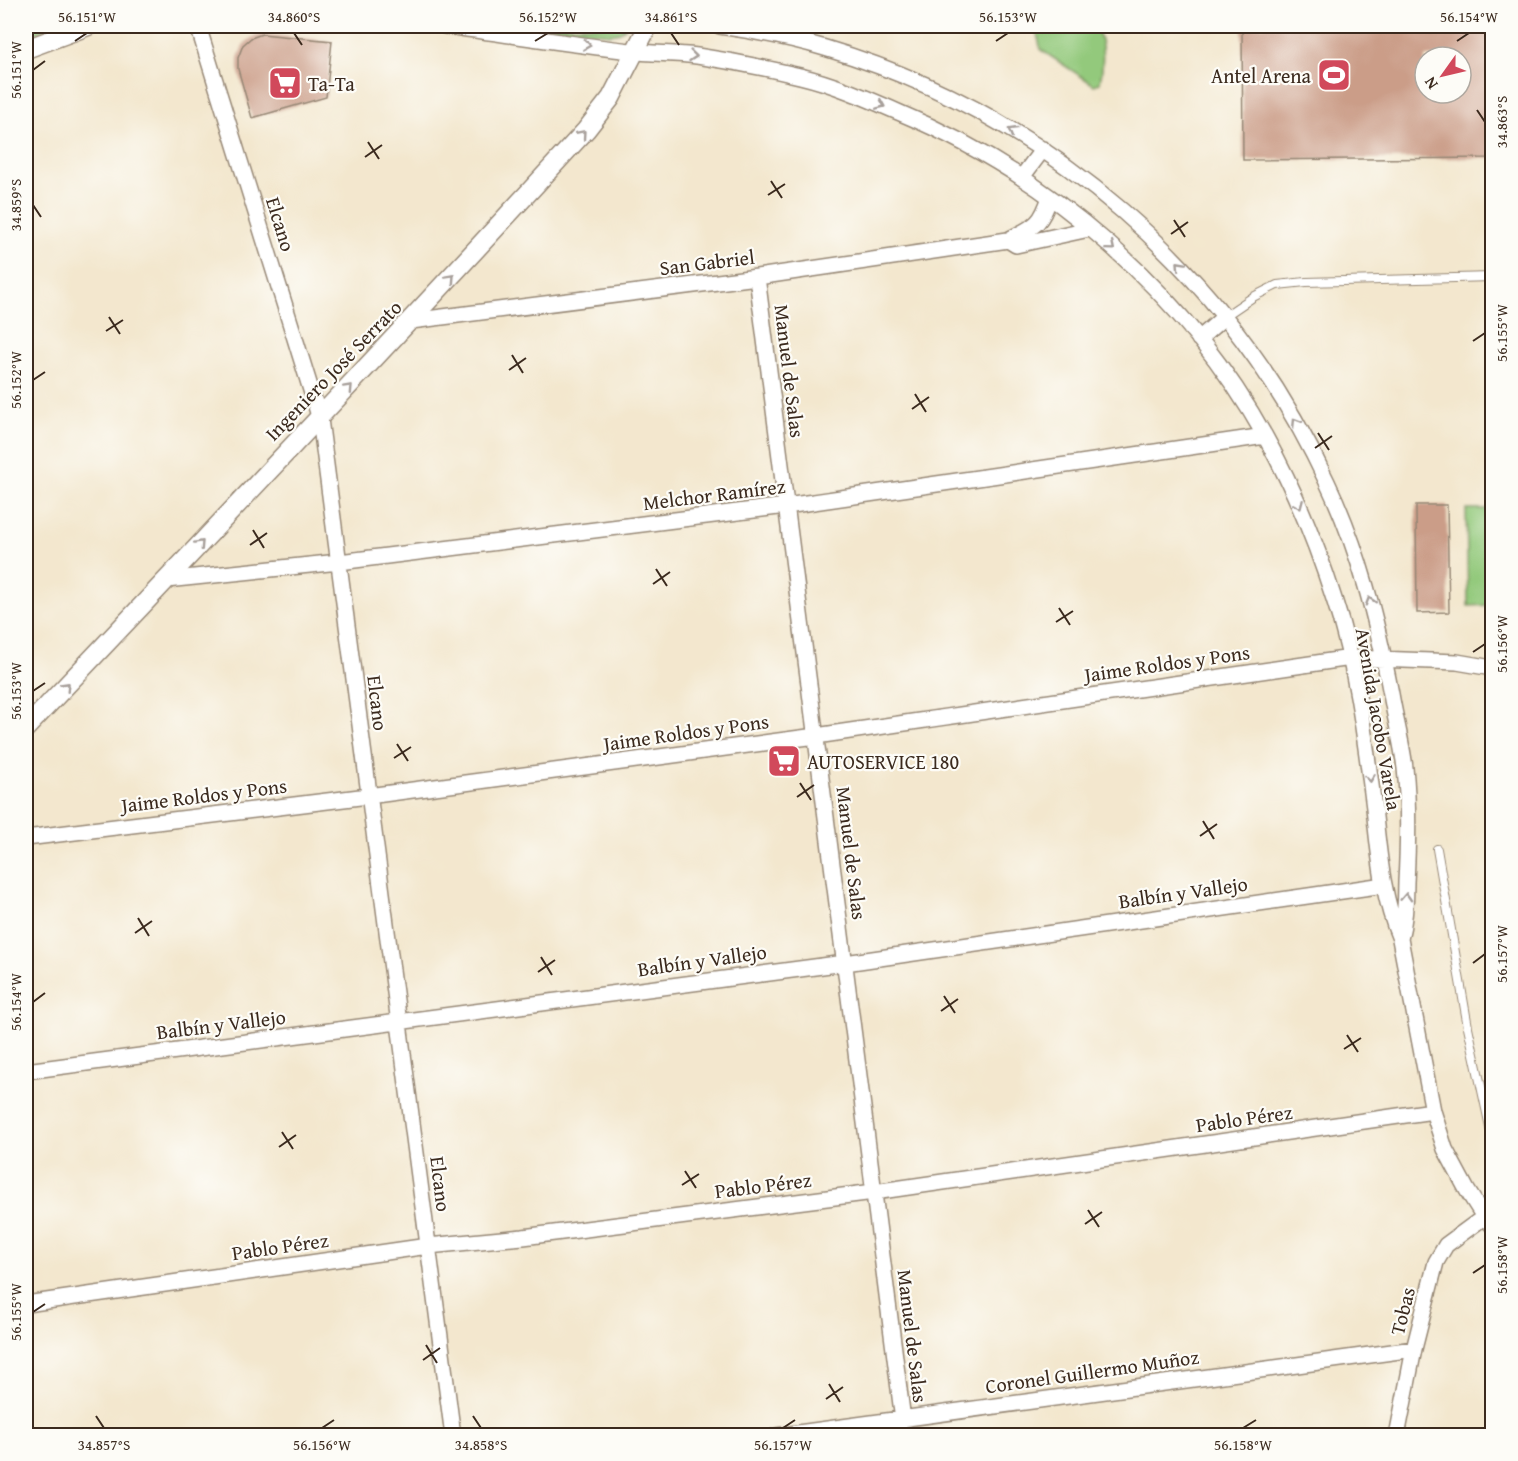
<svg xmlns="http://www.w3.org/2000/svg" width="1518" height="1461" font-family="'Gentium Book Plus',serif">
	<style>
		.green { fill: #93c97b; stroke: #677a4c; stroke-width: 1.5 }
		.building { fill: #cb9d88; fill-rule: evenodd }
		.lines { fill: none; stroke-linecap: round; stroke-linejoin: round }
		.service-casing { stroke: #978876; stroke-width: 10 }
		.minor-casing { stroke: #978876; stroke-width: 18 }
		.tertiary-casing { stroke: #978876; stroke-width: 21 }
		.service { stroke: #fff; stroke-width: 8 }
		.minor { stroke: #fff; stroke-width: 15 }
		.tertiary { stroke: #fff; stroke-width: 18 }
		.oneway { stroke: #a79f9a }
		.ticks { fill: none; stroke: #3b2a1e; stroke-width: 2 }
		.labels { text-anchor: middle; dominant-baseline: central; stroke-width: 4.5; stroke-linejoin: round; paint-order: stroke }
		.poi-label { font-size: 20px; fill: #3b2a1e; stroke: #fdfcf7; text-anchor: start }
		.street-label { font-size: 20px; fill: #3b2a1e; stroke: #fdfcf7 }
		.neatline { fill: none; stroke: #3b2a1e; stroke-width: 2 }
		.ticks-label { font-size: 15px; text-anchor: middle; fill: #3b2a1e }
	</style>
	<rect width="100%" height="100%" fill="#fdfcf7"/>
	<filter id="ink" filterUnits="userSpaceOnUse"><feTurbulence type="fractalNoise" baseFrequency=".0167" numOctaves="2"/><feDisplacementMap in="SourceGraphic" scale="12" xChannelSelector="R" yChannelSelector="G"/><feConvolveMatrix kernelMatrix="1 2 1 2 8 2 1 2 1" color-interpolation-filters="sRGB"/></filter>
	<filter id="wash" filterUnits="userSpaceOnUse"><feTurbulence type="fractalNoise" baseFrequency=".008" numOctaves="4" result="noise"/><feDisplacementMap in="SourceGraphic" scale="24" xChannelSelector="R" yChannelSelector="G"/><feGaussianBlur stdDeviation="1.35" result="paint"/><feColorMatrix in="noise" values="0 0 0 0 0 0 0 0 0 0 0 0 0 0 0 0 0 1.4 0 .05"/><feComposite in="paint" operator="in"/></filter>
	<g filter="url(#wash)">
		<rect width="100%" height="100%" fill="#f3e7ce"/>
		<!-- green -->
		<path class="green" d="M 26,26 L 48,26 L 43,30 L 26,38 Z
			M 534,26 L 627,26 L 620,32 L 611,34 Z
			M 1035,26 L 1066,26 L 1097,30 C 1105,42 1103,69 1100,83 L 1094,85 L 1041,50 Z
			M 1466,509 L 1492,509 L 1492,605 L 1468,606 Z"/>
		<g id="blocks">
			<!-- building -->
			<path class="building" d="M 1242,26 L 1492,26 L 1492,158 L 1243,160 ZM 1425,57 L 1461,57 L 1461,93 L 1425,93 Z
				M 262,34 L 332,41 L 326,97 L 252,118 L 238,69 L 238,58 L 243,45 L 251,38 Z
				M 1416,505 L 1447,505 L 1449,612 L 1417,613 Z"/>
		</g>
	</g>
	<g filter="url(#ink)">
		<use href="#blocks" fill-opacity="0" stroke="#978876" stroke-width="1.5"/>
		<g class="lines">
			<!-- service casing -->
			<g class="service-casing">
				<path id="service" d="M 1225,316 L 1253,297 L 1277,285 L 1306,282 L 1492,277
					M 1437,849 L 1468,1027 L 1492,1136"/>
			</g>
			<!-- minor casing -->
			<g class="minor-casing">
				<path id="minor" d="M 198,26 L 320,419 L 453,1436
					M 445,26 C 507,34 569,44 630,51 C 652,54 675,53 697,56 C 731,61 767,68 800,76 C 834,84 866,98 898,112 C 1050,175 1186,293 1266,438 C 1295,490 1317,545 1335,602 C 1357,669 1365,739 1374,808 C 1379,852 1382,897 1400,939 L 1433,1111 L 1445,1149 L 1467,1190 L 1484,1217 L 1492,1225
					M 720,26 C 755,31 791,38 825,48 C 1046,113 1230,273 1327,482 C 1359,549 1377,621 1391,694 C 1395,718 1402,743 1405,768 C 1409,805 1408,845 1406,882 C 1406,901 1405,920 1400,939
					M 1022,177 L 1043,149
					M 1008,240 L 1016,245 L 1089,229
					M 757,277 L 905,1436
					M 411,321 L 757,277 L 1008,240 C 1034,226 1040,227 1050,197
					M 1199,339 L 1225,316
					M 166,580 L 339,562 L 786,506 L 1265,436
					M 26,838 L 368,796 L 816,736 L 1351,658 L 1457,662 L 1492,668
					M 26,1071 L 845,963 L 1384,885
					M 26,1304 L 428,1246 L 523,1237 L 874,1192 L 1433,1111
					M 776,1436 L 1414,1349
					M 1397,1436 L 1414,1349 L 1436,1262 L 1446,1245 L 1484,1217"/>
			</g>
			<!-- tertiary casing -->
			<g class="tertiary-casing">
				<path id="tertiary" d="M 26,49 L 88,26
					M 26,728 C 214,530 401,332 586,130 L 611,98 L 648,26"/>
			</g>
			<!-- service -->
			<use href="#service" class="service"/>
			<!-- minor -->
			<use href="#minor" class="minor"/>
			<!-- tertiary -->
			<use href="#tertiary" class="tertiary"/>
		</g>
		<!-- one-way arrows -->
		<defs><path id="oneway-chevron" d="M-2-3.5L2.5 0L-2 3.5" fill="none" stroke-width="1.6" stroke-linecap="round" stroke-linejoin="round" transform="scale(1.5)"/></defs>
		<g class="oneway">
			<use href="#oneway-chevron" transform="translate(587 45) rotate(8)"/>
			<use href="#oneway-chevron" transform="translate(693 56) rotate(6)"/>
			<use href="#oneway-chevron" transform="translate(881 105) rotate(23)"/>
			<use href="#oneway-chevron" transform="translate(1012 131) rotate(-149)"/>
			<use href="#oneway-chevron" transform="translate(582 134) rotate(-49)"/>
			<use href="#oneway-chevron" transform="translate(1111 247) rotate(40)"/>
			<use href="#oneway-chevron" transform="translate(1180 265) rotate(-133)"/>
			<use href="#oneway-chevron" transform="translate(451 278) rotate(-47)"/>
			<use href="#oneway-chevron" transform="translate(349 388) rotate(-47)"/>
			<use href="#oneway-chevron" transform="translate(1296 422) rotate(-122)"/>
			<use href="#oneway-chevron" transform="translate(1299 505) rotate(67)"/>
			<use href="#oneway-chevron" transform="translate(200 544) rotate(-47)"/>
			<use href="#oneway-chevron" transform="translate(1370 601) rotate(-107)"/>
			<use href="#oneway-chevron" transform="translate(66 686) rotate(-46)"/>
			<use href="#oneway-chevron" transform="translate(1370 778) rotate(83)"/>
			<use href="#oneway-chevron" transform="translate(1406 897) rotate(-87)"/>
		</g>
	</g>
	<!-- ticks -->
	<path class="ticks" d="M 294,33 L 302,45M 671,33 L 679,45M 75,41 L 87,33M 535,41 L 548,33M 996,41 L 1008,33M 1457,41 L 1469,33M 33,70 L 45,61M 1477,110 L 1485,122M 368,142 L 379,159M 365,157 L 382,145M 771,181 L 782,198M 768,195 L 785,184M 33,205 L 41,217M 1174,220 L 1185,237M 1171,234 L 1188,222M 109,317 L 120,334M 106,331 L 123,320M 1473,341 L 1485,333M 512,355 L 523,373M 509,370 L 526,358M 33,380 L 45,372M 915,394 L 926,412M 912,409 L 929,397M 1318,433 L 1329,450M 1315,448 L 1332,436M 253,530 L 264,548M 250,545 L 267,533M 656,569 L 667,586M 653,584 L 670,572M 1059,608 L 1070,625M 1056,622 L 1073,611M 1473,652 L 1485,644M 33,691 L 45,683M 397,744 L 408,761M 394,758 L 411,747M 800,783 L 811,800M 797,797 L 814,785M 1203,821 L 1214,839M 1200,836 L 1217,824M 138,918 L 149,936M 135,933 L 152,921M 541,957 L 552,975M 1473,963 L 1485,954M 538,972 L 555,960M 944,996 L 955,1013M 33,1002 L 45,993M 941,1011 L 958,999M 1347,1035 L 1358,1052M 1344,1049 L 1361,1038M 282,1132 L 293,1149M 279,1147 L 296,1135M 685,1171 L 696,1188M 682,1185 L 699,1174M 1088,1210 L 1099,1227M 1085,1224 L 1102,1212M 1473,1273 L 1485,1265M 33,1312 L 45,1304M 426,1345 L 437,1363M 423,1360 L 440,1348M 829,1384 L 840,1402M 826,1399 L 843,1387M 96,1416 L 104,1428M 473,1416 L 481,1428M 322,1428 L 334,1420M 783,1428 L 795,1420M 1243,1428 L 1256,1420"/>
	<!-- icons -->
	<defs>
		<g id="stadium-square" transform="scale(1.725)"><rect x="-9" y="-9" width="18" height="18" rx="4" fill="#d1495b" stroke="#fdfcf7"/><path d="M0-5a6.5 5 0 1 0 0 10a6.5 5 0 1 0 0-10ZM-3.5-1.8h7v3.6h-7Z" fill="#fff"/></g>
		<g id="supermarket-square" transform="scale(1.725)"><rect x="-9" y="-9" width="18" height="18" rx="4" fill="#d1495b" stroke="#fdfcf7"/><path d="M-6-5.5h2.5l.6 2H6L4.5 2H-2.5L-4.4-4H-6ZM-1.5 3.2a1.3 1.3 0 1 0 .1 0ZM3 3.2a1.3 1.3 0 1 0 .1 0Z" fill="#fff"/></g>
	</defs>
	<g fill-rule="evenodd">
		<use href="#stadium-square" x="1334" y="75"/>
		<use href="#supermarket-square" x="285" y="83"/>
		<use href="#supermarket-square" x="784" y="761"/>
	</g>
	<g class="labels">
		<!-- poi labels -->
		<g class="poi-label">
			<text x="1311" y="75" text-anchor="end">Antel Arena</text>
			<text x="308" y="83">Ta-Ta</text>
			<text x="807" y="761">AUTOSERVICE 180</text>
		</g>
		<!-- street labels -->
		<g class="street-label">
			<text transform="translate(281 224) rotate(73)">Elcano</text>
			<text transform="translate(707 262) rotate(-7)">San Gabriel</text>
			<text transform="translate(333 370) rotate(-46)">Ingeniero José Serrato</text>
			<text transform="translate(790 371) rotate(83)">Manuel de Salas</text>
			<text transform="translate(714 494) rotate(-7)">Melchor Ramírez</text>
			<text transform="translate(1167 663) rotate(-8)">Jaime Roldos y Pons</text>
			<text transform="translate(378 703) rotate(83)">Elcano</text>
			<text transform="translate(1379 719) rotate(80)">Avenida Jacobo Varela</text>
			<text transform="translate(686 732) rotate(-8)">Jaime Roldos y Pons</text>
			<text transform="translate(204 795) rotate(-7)">Jaime Roldos y Pons</text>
			<text transform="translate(852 853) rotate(83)">Manuel de Salas</text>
			<text transform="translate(1183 892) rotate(-8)">Balbín y Vallejo</text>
			<text transform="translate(702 960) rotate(-8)">Balbín y Vallejo</text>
			<text transform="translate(221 1024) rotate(-7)">Balbín y Vallejo</text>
			<text transform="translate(1244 1118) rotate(-8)">Pablo Pérez</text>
			<text transform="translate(441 1184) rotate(83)">Elcano</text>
			<text transform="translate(763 1185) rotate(-7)">Pablo Pérez</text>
			<text transform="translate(280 1246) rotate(-8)">Pablo Pérez</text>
			<text transform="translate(1402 1311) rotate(-76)">Tobas</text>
			<text transform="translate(913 1336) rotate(83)">Manuel de Salas</text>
			<text transform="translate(1092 1371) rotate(-8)">Coronel Guillermo Muñoz</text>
		</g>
	</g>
	<!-- margin -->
	<rect width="1518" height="1461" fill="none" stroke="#fdfcf7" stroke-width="66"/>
	<!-- north arrow -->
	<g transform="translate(1443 75) rotate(236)"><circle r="28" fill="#fdfcf7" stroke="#afa8a0" stroke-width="1.5"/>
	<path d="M0-4.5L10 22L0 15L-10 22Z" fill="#d1495b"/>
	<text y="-9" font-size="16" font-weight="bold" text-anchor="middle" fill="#3b2a1e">N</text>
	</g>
	<rect x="33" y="33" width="1452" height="1395" class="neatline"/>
	<g class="ticks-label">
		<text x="87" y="22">56.151°W</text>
		<text x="294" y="22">34.860°S</text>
		<text x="548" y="22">56.152°W</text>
		<text x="671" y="22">34.861°S</text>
		<text x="1008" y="22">56.153°W</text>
		<text x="1469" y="22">56.154°W</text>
		<text transform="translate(16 70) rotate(-90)" y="5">56.151°W</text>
		<text transform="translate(1502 122) rotate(-90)" y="5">34.863°S</text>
		<text transform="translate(16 205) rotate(-90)" y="5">34.859°S</text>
		<text transform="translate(1502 333) rotate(-90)" y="5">56.155°W</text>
		<text transform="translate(16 380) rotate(-90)" y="5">56.152°W</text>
		<text transform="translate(1502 644) rotate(-90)" y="5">56.156°W</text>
		<text transform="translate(16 691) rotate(-90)" y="5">56.153°W</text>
		<text transform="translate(1502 954) rotate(-90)" y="5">56.157°W</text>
		<text transform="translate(16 1002) rotate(-90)" y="5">56.154°W</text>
		<text transform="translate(1502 1265) rotate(-90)" y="5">56.158°W</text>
		<text transform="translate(16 1312) rotate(-90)" y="5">56.155°W</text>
		<text x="104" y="1450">34.857°S</text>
		<text x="322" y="1450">56.156°W</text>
		<text x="481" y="1450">34.858°S</text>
		<text x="783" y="1450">56.157°W</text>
		<text x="1243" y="1450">56.158°W</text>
	</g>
</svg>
